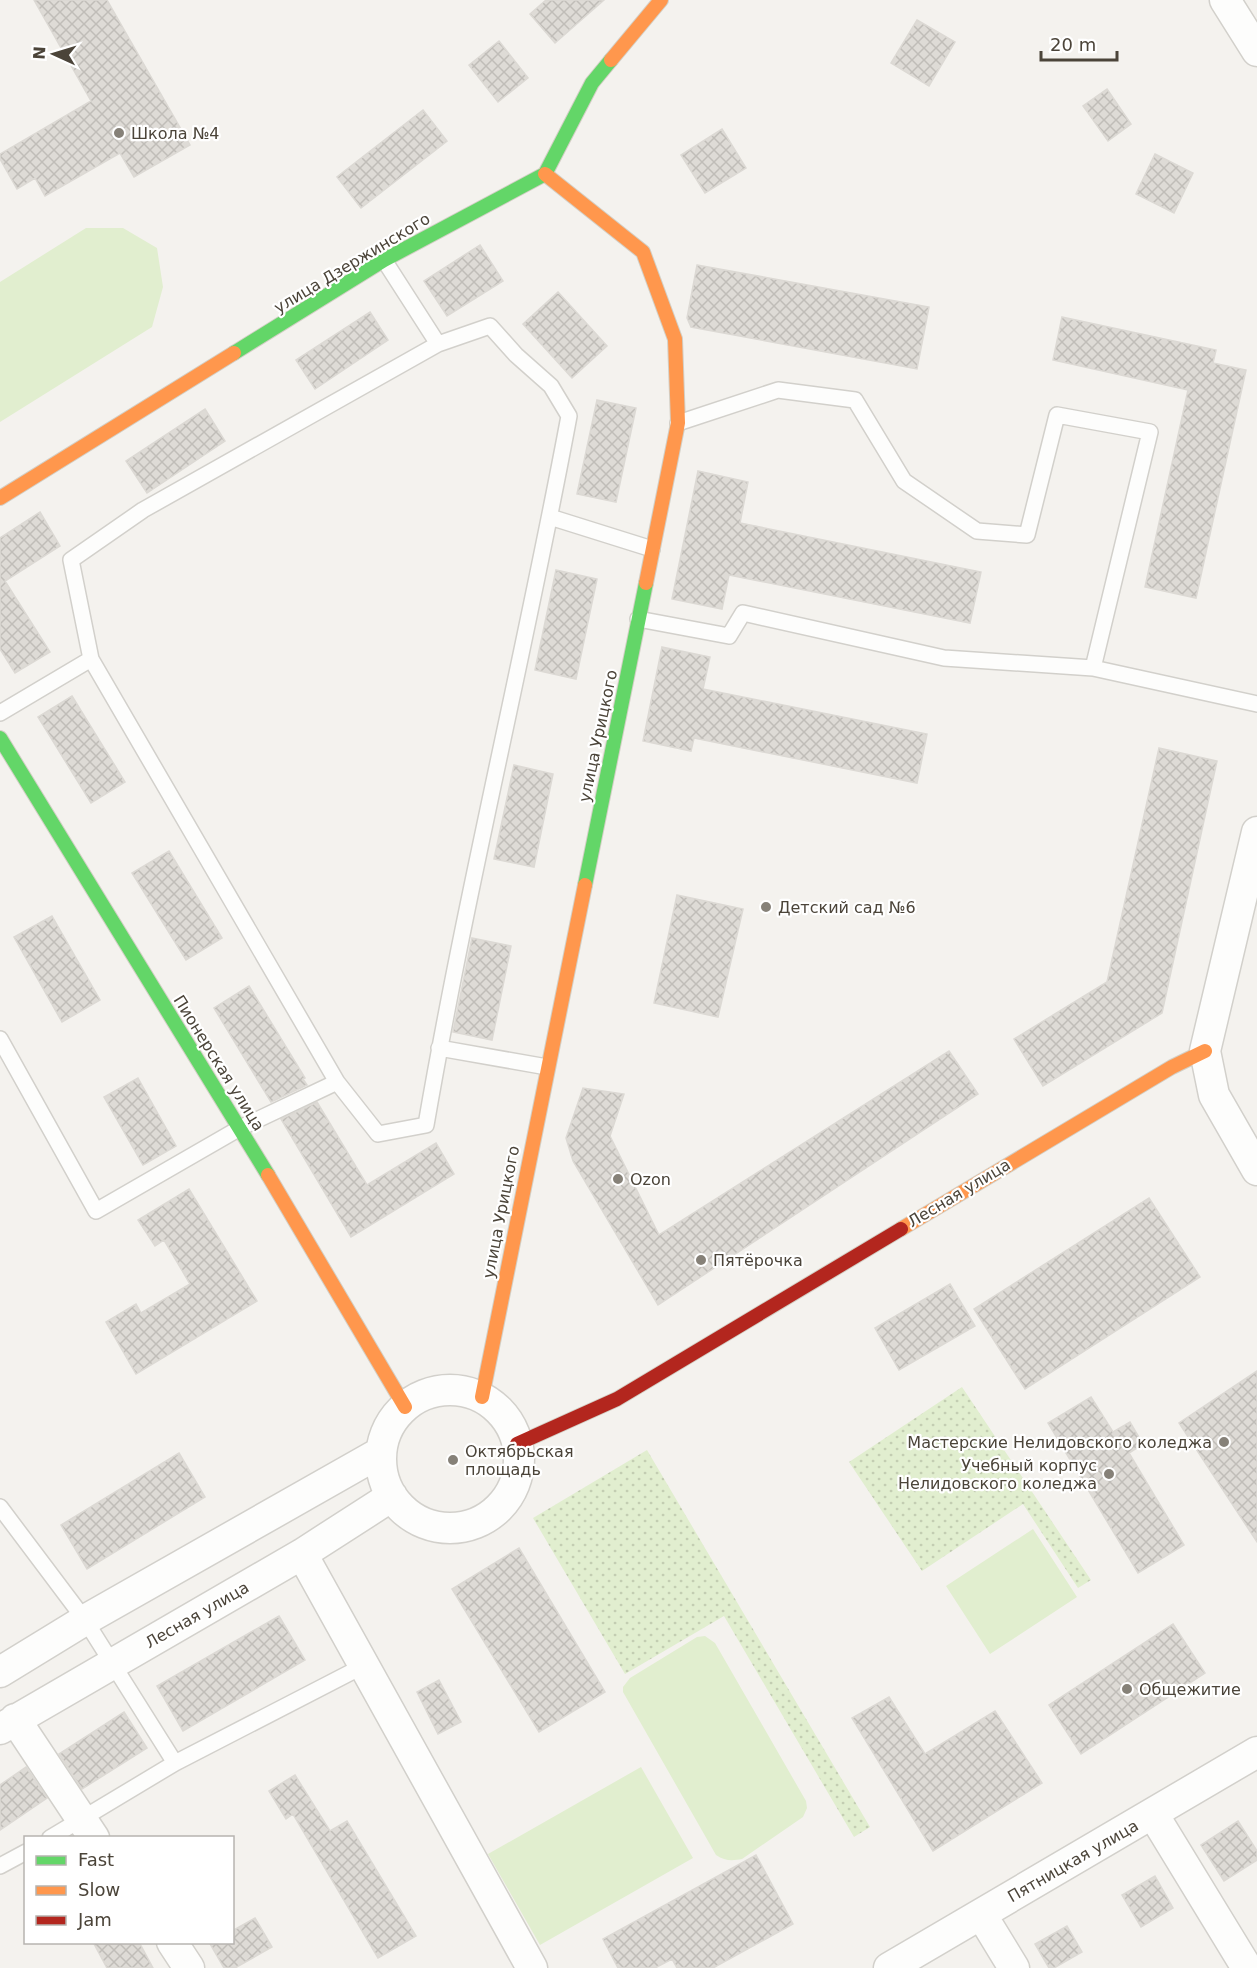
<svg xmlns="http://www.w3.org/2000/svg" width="1257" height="1968" font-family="'DejaVu Sans',sans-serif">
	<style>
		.park { fill: url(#park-dots) }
		.garden { fill: #e1eecf }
		.building { fill: url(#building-cross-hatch); stroke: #dcd9d4; stroke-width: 1.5 }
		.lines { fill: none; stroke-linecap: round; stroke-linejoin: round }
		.lane-casing { stroke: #d2d0cb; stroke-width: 18 }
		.street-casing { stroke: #d2d0cb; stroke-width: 33 }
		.fast-casing { stroke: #d3cfc5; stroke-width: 16 }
		.slow-casing { stroke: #d3cfc5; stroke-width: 16 }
		.jam-casing { stroke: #d3cfc5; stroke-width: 16 }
		.lane { stroke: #fdfdfc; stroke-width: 15 }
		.street { stroke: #fdfdfc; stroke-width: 30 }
		.fast { stroke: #63d668; stroke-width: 14 }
		.slow { stroke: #ff974d; stroke-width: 14 }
		.jam { stroke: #b3261e; stroke-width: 14 }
		.poi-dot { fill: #868178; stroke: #fff; stroke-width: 2 }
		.labels { text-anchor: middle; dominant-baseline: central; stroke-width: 4.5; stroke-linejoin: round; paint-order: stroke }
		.poi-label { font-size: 16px; fill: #4b4439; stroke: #fff; text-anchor: start }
		.street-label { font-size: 16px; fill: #4b4439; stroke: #fff }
	</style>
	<defs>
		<pattern id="park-dots" width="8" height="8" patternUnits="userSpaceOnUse" patternTransform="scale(1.5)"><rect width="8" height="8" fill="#e1eecf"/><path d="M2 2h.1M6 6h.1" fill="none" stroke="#c3cdb2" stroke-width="1.8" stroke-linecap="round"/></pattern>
		<pattern id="building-cross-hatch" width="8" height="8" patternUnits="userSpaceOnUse" patternTransform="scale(1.5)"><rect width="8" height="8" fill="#dedbd6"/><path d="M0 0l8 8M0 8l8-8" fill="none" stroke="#c0bdb8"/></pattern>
	</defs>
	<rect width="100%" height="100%" fill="#f4f2ee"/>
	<!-- park -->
	<path class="park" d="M 962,1387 L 1091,1580 L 1078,1588 L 1023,1504 L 922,1571 L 849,1462 Z
		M 647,1450 L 870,1827 L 854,1837 L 724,1616 L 625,1674 L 533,1518 Z"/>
	<!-- garden -->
	<path class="garden" d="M 86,228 L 123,228 L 157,248 L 163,287 L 152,327 L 0,422 L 0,282 Z
		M 1033,1529 L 1077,1597 L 990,1654 L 946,1586 Z
		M 705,1636 L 715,1643 L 806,1801 L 807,1808 L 803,1817 L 742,1859 C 732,1861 725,1861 716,1855 L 623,1692 L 623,1687 L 630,1678 L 697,1637 Z
		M 641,1767 L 693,1858 L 540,1945 L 488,1854 Z"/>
	<!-- building -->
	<path class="building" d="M 34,0 L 107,0 L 190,145 L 134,177 L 120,153 L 45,196 L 35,178 L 17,189 L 0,159 L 0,154 L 91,101 Z
		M 546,0 L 604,0 L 555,43 L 530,14 Z
		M 917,20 L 955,42 L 929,86 L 891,63 Z
		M 499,41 L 528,78 L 498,102 L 469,65 Z
		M 1107,89 L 1131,124 L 1108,141 L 1083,106 Z
		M 423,110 L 447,141 L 361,208 L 337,177 Z
		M 722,129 L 746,168 L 705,193 L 681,155 Z
		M 1155,154 L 1193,173 L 1174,213 L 1136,194 Z
		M 480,245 L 503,281 L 447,316 L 424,281 Z
		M 697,265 L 929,307 L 917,369 L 691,327 L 687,318 Z
		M 558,292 L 607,346 L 572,378 L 523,324 Z
		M 370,312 L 388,340 L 315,389 L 296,360 Z
		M 1062,317 L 1216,350 L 1213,363 L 1246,370 L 1196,598 L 1145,587 L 1188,390 L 1053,360 Z
		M 597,400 L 636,408 L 616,502 L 577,494 Z
		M 205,409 L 225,441 L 147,493 L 126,461 Z
		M 698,471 L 748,482 L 740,523 L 981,572 L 970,623 L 729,575 L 722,609 L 672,599 Z
		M 40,512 L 60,546 L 5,581 L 50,652 L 15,673 L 0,649 L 0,538 Z
		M 556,570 L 597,579 L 576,679 L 535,670 Z
		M 662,647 L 710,657 L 703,689 L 927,734 L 917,783 L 694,738 L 691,751 L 643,741 Z
		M 72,696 L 125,782 L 91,803 L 38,717 Z
		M 1159,748 L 1217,761 L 1162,1013 L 1043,1086 L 1014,1039 L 1107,982 Z
		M 514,765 L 553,774 L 534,867 L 494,859 Z
		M 169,851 L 222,938 L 186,960 L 132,873 Z
		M 677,895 L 743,909 L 718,1017 L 654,1003 Z
		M 52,916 L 100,1000 L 62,1022 L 14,937 Z
		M 472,938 L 511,946 L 492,1040 L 453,1032 Z
		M 249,986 L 305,1078 L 303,1079 L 307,1085 L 271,1102 L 214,1008 Z
		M 949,1051 L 978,1094 L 658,1305 L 573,1161 L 566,1138 L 583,1088 L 624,1094 L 610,1136 L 659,1235 Z
		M 138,1078 L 176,1146 L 143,1165 L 104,1097 Z
		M 317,1102 L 367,1185 L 436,1143 L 454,1174 L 351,1237 L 281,1119 Z
		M 189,1189 L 257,1301 L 136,1374 L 106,1322 L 136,1304 L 141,1313 L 190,1284 L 164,1240 L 155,1246 L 138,1220 Z
		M 1149,1198 L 1200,1277 L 1025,1389 L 974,1309 Z
		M 950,1284 L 975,1326 L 899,1370 L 875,1328 Z
		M 1257,1371 L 1257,1542 L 1179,1423 Z
		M 1091,1397 L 1113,1432 L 1130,1422 L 1143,1444 L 1129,1453 L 1184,1545 L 1138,1573 L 1048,1423 Z
		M 179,1453 L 205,1497 L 87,1569 L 61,1525 Z
		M 519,1548 L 605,1692 L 539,1732 L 452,1589 Z
		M 279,1616 L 305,1660 L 183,1731 L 157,1686 Z
		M 1173,1624 L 1205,1673 L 1081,1754 L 1049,1705 Z
		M 439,1680 L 461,1722 L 438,1734 L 417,1692 Z
		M 889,1697 L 925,1754 L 995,1711 L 1042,1783 L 933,1851 L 852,1718 Z
		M 124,1712 L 147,1748 L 82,1789 L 59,1754 Z
		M 26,1767 L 47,1798 L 0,1830 L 0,1785 Z
		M 295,1775 L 330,1831 L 347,1821 L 416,1936 L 378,1958 L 293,1814 L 286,1819 L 269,1791 Z
		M 1238,1821 L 1257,1851 L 1257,1860 L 1224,1881 L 1201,1845 Z
		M 756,1855 L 793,1924 L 713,1968 L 677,1968 L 672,1959 L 655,1968 L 618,1968 L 603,1939 Z
		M 1155,1876 L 1173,1908 L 1141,1927 L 1122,1895 Z
		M 255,1918 L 272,1947 L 235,1968 L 224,1968 L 209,1942 L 232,1942 L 232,1931 Z
		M 1067,1926 L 1082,1952 L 1054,1968 L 1049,1968 L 1035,1944 Z
		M 93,1942 L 139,1942 L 153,1968 L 107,1968 Z"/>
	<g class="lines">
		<!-- lane casing -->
		<g class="lane-casing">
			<path id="lane" d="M 384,260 L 438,344
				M 490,326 L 516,355 L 551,386 L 569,416 C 525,653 467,887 426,1125 L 378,1134 L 337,1082 L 91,659 L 71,560 L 143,510 L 438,344 Z
				M 678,423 L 778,390 L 855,400 L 904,481 L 977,531 L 1027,535 L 1057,415 L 1150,432 L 1093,668 L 1257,704
				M 550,517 L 652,549
				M 638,619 L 729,636 L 743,613 L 944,658 L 1093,668
				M 0,713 L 91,659
				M 0,1039 L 96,1211 L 240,1128 L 337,1082
				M 439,1048 L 547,1067
				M 0,1507 L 85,1620 L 175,1763
				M 50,1838 L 175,1763 L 365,1665
				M 0,1866 L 26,1852"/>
		</g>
		<!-- street casing -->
		<g class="street-casing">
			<path id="street" d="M 1225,0 L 1257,51
				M 1257,832 L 1205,1051 L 1214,1095 L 1257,1170
				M381 1459a69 69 0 1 1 138 0a69 69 0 1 1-138 0Z
				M 302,1554 L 532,1968
				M 0,1672 L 85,1620 L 381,1452
				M 15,1719 L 94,1838
				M 0,1729 L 302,1554 L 392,1496
				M 1153,1814 L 1247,1968
				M 981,1914 L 1014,1968
				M 172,1942 L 189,1968
				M 889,1968 L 1257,1752"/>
		</g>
		<!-- fast casing -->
		<g class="fast-casing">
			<path id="fast" d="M 234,353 L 384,260 L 545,174 L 592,83 L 611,60
				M 0,738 L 268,1175
				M 585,885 L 646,583"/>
		</g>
		<!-- slow casing -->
		<g class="slow-casing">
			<path id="slow" d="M 611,60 L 661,0
				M 545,174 L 643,252 L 675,339 L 678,423 L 646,583
				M 0,498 L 234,353
				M 268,1175 L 405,1407
				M 901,1229 L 1172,1067 L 1205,1051
				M 482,1397 L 585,885"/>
		</g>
		<!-- jam casing -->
		<g class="jam-casing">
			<path id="jam" d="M 517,1444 L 617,1399 L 901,1229"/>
		</g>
		<!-- lane -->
		<use href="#lane" class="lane"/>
		<!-- street -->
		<use href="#street" class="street"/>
		<!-- fast -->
		<use href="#fast" class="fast"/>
		<!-- slow -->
		<use href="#slow" class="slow"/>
		<!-- jam -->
		<use href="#jam" class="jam"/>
	</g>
	<!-- markers -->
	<g class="poi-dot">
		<circle cx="119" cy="133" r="6"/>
		<circle cx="766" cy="907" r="6"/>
		<circle cx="618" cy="1179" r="6"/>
		<circle cx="701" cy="1260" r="6"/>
		<circle cx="1224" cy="1442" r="6"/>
		<circle cx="453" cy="1460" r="6"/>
		<circle cx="1109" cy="1474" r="6"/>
		<circle cx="1127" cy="1689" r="6"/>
	</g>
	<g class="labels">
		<!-- poi labels -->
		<g class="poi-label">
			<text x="131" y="133">Школа №4</text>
			<text x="778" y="907">Детский сад №6</text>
			<text x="630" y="1179">Ozon</text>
			<text x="713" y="1260">Пятёрочка</text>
			<text x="1212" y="1442" text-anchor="end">Мастерские Нелидовского коледжа</text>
			<text x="465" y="1451">Октябрьская<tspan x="465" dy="18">площадь</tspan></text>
			<text x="1097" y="1465" text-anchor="end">Учебный корпус<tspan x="1097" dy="18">Нелидовского коледжа</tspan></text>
			<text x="1139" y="1689">Общежитие</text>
		</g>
		<!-- street labels -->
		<g class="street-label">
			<text transform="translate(352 263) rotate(-31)">улица Дзержинского</text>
			<text transform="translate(598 736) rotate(-78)">улица Урицкого</text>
			<text transform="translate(219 1063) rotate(58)">Пионерская улица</text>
			<text transform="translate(959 1193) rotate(-31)">Лесная улица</text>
			<text transform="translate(501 1212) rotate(-79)">улица Урицкого</text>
			<text transform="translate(197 1615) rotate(-30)">Лесная улица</text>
			<text transform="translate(1073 1861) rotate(-30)">Пятницкая улица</text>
		</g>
	</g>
	<!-- legend -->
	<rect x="24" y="1836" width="210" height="108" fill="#ffffff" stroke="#b7b4b0" stroke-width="1.5"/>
	<rect x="36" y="1856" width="30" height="9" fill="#63d668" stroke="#b7b4b0" stroke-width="1.5"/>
	<text x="78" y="1866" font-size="18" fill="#4b4439">Fast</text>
	<rect x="36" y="1886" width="30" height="9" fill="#ff974d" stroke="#b7b4b0" stroke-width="1.5"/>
	<text x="78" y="1896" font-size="18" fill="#4b4439">Slow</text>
	<rect x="36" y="1916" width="30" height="9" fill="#b3261e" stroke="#b7b4b0" stroke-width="1.5"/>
	<text x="78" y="1926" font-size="18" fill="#4b4439">Jam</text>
	<!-- north arrow -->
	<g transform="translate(54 54) rotate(274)" stroke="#ffffff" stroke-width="4.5" paint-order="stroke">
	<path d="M0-4.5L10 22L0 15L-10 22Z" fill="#4b4439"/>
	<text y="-9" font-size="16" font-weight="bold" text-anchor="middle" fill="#4b4439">N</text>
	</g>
	<!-- scale -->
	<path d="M1041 51v9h76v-9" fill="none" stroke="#4b4439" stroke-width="3"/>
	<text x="1050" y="51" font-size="18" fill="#4b4439" stroke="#ffffff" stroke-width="4.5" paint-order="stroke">20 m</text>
</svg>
